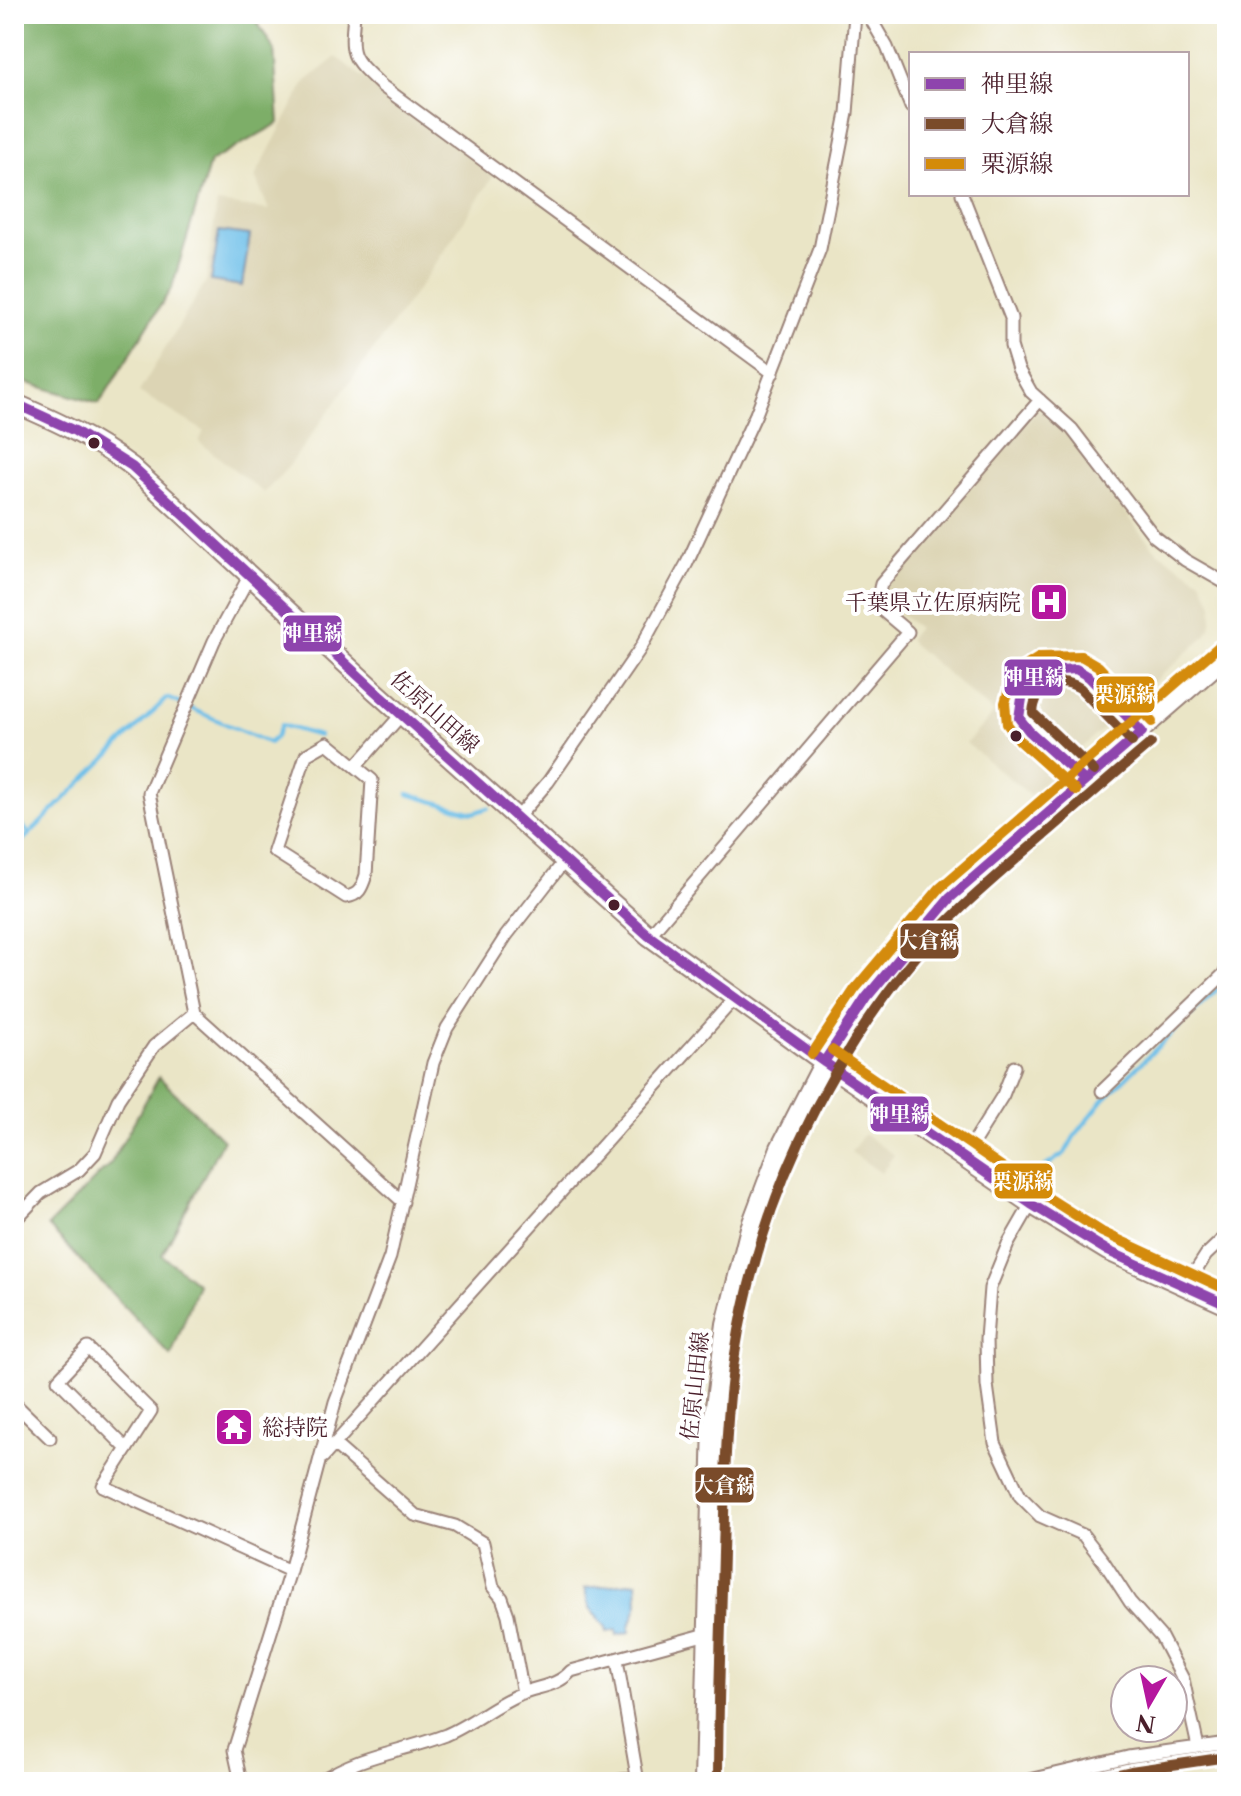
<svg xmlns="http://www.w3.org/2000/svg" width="1241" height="1796" font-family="'Libre Caslon Text','Noto Serif JP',serif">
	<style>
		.built { fill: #dcd4b4 }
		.forest { fill: #7dae68; stroke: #64664a; stroke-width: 2 }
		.water { fill: #6dbfe9; stroke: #5c6f8a; stroke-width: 2 }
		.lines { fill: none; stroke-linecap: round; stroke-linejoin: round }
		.stream { stroke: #6dbfe9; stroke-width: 4 }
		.minor-casing { stroke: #9a8278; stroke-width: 15 }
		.tertiary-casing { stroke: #9a8278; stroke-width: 18 }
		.primary-casing { stroke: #9a8278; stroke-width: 22 }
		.minor { stroke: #fff; stroke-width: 11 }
		.tertiary { stroke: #fff; stroke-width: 14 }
		.primary { stroke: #fff; stroke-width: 18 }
		.bus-1-casing { stroke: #fff; stroke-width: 16 }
		.bus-2-casing { stroke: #fff; stroke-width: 16 }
		.bus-3-casing { stroke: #fff; stroke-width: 16 }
		.bus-1 { stroke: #8e44ad; stroke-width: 10 }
		.bus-2 { stroke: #7a4b2a; stroke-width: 10 }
		.bus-3 { stroke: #d48b09; stroke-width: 10 }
		.bus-dot { fill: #4a1f2b; stroke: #fff; stroke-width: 3 }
		.labels { text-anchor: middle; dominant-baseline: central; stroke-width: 8; stroke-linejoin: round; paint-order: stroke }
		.poi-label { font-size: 22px; fill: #4a1f2b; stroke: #fff; text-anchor: end }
		.street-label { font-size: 22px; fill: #4a1f2b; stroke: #fff }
		.line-badge { stroke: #fff; stroke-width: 3 }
		.badge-label { font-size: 22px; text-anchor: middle; font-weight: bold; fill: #fff }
	</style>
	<rect width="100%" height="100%" fill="#fff"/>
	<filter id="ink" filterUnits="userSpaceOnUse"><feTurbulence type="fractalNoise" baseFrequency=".0125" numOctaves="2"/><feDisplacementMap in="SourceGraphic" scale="16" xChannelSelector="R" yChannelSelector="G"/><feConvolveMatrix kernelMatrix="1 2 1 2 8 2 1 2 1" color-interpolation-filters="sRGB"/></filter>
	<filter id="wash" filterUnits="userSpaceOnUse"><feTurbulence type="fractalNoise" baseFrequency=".006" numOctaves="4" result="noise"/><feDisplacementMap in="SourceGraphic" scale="32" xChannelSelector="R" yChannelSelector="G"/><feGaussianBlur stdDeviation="1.8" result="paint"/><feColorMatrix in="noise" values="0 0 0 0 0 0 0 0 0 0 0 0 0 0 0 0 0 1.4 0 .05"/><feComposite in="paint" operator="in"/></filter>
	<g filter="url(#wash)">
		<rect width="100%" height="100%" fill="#eae5c6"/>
		<!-- built -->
		<path class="built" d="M 336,57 L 494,175 L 430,272 L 289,466 L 264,493 L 199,442 L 204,431 L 139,392 L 206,281 L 217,203 L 269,210 L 255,177 L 305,82 Z
			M 1038,409 L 1067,431 L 1139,531 L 1158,552 L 1201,580 L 1213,604 L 1212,623 L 1206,635 L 1030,795 L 966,743 L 994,713 L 908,640 L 918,628 L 883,600 L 885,588 Z
			M 864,1134 L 894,1155 L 881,1173 L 851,1152 Z"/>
		<!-- forest -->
		<path class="forest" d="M 14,14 L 252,14 L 274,49 L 279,123 L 210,162 L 172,287 L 99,404 L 14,379 Z
			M 159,1077 L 223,1140 L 162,1255 L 198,1284 L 171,1356 L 48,1226 L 111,1163 Z"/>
		<!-- water -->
		<path class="water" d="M 219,231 L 250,235 L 242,286 L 211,281 Z
			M 637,1582 L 638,1604 L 630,1626 L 630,1632 L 617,1635 L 616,1630 L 607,1632 L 606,1627 L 590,1608 L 585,1588 Z"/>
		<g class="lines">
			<!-- stream -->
			<path class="stream" d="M 408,794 L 473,813 L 488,808
				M 14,817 L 30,834
				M 14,849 L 167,698 L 269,743 L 276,737 L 281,725 L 319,736
				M 1043,1168 L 1065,1153 L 1074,1137 L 1104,1099 L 1227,980"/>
		</g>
	</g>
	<g filter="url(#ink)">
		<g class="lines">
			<!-- minor casing -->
			<g class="minor-casing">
				<path id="minor" d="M 354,14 C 350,57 350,56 382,86 L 773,373
					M 868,14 L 887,47 L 911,107
					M 962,194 L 1011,318 L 1011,346 L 1018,369 L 1031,392 L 1072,429 L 1154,536 L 1185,560 L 1227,584
					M 251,573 L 214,641 L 149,793 L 194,1013 L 403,1202
					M 327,743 L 372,780 L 366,875 C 362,887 360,895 346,897 L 274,851 L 306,755 Z
					M 356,766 L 402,714
					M 518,817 L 548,782 L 640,649 L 687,563 L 756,414 L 820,249 L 847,113 L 855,14
					M 649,936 L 908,632 L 876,605 L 881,584 L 1040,400
					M 1102,1091 L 1227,971
					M 963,1159 L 1003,1095 L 1014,1067
					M 1031,1204 L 1008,1244 L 990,1288 L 986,1339 L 987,1385 L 995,1443 L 1020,1496 L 1040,1516 L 1083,1535 L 1104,1562 L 1130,1602 L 1161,1637 L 1183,1679 L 1198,1747
					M 14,1221 L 41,1193 L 79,1170 L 95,1153 L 118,1100 L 154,1046 L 194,1013
					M 1186,1286 L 1206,1255 L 1227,1235
					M 14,1403 L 50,1438
					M 334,1444 L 415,1515 L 455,1526 L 483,1543 L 493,1587 L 502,1598 L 508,1615 L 523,1693
					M 127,1449 L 58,1380 L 88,1348 L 151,1411 L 103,1486 L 290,1571
					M 323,1457 L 735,998
					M 617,1660 L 638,1782
					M 241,1782 L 234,1750 L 290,1571 L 335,1402 L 390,1257 L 433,1063 L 447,1028 L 506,936 L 566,859
					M 319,1782 C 364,1753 399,1753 446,1735 C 472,1724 495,1704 522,1693 C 540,1686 558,1686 571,1671 L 707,1634
					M 606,1782 L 638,1778
					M 1021,1782 L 1128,1757 L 1227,1743"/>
			</g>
			<!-- tertiary casing -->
			<g class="tertiary-casing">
				<path id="tertiary" d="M 824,1062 L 866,998 L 950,898 L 1227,658"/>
			</g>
			<!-- primary casing -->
			<g class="primary-casing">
				<path id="primary" d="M 14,403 C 56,421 95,439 132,467 L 374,690 L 649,936 L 824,1062 L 1031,1204 L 1108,1251 L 1227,1305
					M 704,1782 L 713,1422 L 726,1324 L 750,1228 L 780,1148 L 824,1062"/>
			</g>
			<!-- minor -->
			<use href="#minor" class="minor"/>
			<!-- tertiary -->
			<use href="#tertiary" class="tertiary"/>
			<!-- primary -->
			<use href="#primary" class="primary"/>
			<!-- bus-1 casing -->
			<g class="bus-1-casing">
				<path id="bus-1" d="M 14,403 L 75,431 L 132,467 L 374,690 L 649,936 L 824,1062 L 1031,1204 L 1108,1251 L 1227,1305
					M 1085,781 L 1029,731 L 1019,718 L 1023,692 L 1030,680 L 1043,671 L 1076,669 L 1089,677 L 1142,732
					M 824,1062 L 866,998 L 950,898 L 1142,732"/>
			</g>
			<!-- bus-2 casing -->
			<g class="bus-2-casing">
				<path id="bus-2" d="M 1094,771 L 1033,713 C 1035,687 1057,674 1080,688 L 1132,742
					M 718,1782 C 718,1706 721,1629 723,1553 C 725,1486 725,1420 735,1354 C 758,1207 823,1067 919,953 C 950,915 987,885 1023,853 C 1066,817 1108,779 1151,743
					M 1083,1782 L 1131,1771 L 1227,1757"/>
			</g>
			<!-- bus-3 casing -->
			<g class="bus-3-casing">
				<path id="bus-3" d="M 1076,791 L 1020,741 L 1007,724 L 1005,703 L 1010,686 L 1021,669 L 1040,657 L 1081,656 L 1098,666 L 1152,722
					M 832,1050 L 1039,1192 L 1102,1232 L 1227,1290
					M 812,1054 L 855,989 L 940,888 L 1218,647"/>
			</g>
			<!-- bus-1 -->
			<use href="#bus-1" class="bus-1"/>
			<!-- bus-2 -->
			<use href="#bus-2" class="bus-2"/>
			<!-- bus-3 -->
			<use href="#bus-3" class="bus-3"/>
		</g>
	</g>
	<!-- icons -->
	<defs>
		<g id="hospital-square" transform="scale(2)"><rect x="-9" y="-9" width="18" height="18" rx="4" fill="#b5179e" stroke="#fff"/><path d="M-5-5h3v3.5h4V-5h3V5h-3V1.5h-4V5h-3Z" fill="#fff"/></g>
		<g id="temple-square" transform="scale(2)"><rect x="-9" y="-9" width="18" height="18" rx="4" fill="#b5179e" stroke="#fff"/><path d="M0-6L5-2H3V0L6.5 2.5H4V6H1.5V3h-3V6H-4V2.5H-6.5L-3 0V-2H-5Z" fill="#fff"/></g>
	</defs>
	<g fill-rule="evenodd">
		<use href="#hospital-square" x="1049" y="602"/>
		<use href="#temple-square" x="234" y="1427"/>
	</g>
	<!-- markers -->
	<g class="bus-dot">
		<circle cx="94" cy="443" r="7"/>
		<circle cx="1016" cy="736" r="7"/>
		<circle cx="614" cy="905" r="7"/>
	</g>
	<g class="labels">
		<!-- poi labels -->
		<g class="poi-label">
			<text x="1021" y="602">千葉県立佐原病院</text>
			<text x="262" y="1427" text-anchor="start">総持院</text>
		</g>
		<!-- street labels -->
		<g class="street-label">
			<text transform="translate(435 712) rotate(42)">佐原山田線</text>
			<text transform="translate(695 1386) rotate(-84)">佐原山田線</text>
		</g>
	</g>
	<g class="line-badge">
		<rect x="282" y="614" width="61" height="39" rx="8" fill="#8e44ad"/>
		<rect x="1003" y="658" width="61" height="39" rx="8" fill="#8e44ad"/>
		<rect x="1095" y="675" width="61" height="39" rx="8" fill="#d48b09"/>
		<rect x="899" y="922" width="61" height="38" rx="8" fill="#7a4b2a"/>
		<rect x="869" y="1095" width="61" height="38" rx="8" fill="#8e44ad"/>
		<rect x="993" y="1162" width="61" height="38" rx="8" fill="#d48b09"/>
		<rect x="694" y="1466" width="61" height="38" rx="8" fill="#7a4b2a"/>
	</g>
	<g class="badge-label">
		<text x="313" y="641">神里線</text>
		<text x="1034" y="685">神里線</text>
		<text x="1125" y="702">栗源線</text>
		<text x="929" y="948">大倉線</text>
		<text x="900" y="1122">神里線</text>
		<text x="1023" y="1189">栗源線</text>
		<text x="725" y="1493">大倉線</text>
	</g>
	<!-- margin -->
	<rect width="1241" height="1796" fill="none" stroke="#fff" stroke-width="48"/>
	<!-- legend -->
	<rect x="909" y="52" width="280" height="144" fill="#ffffff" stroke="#b7a5aa" stroke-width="2"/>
	<rect x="925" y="78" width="40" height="12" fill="#8e44ad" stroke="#b7a5aa" stroke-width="2"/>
	<text x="981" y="92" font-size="24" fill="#4a1f2b">神里線</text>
	<rect x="925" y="118" width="40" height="12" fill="#7a4b2a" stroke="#b7a5aa" stroke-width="2"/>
	<text x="981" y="132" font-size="24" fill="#4a1f2b">大倉線</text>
	<rect x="925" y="158" width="40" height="12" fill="#d48b09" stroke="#b7a5aa" stroke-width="2"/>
	<text x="981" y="172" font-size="24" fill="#4a1f2b">栗源線</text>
	<!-- north arrow -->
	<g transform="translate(1149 1704) rotate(189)"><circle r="38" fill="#ffffff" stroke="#b7a5aa" stroke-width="2"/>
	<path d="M0-6L14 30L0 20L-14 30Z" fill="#b5179e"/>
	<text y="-12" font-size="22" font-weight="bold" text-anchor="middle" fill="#4a1f2b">N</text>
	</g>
</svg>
